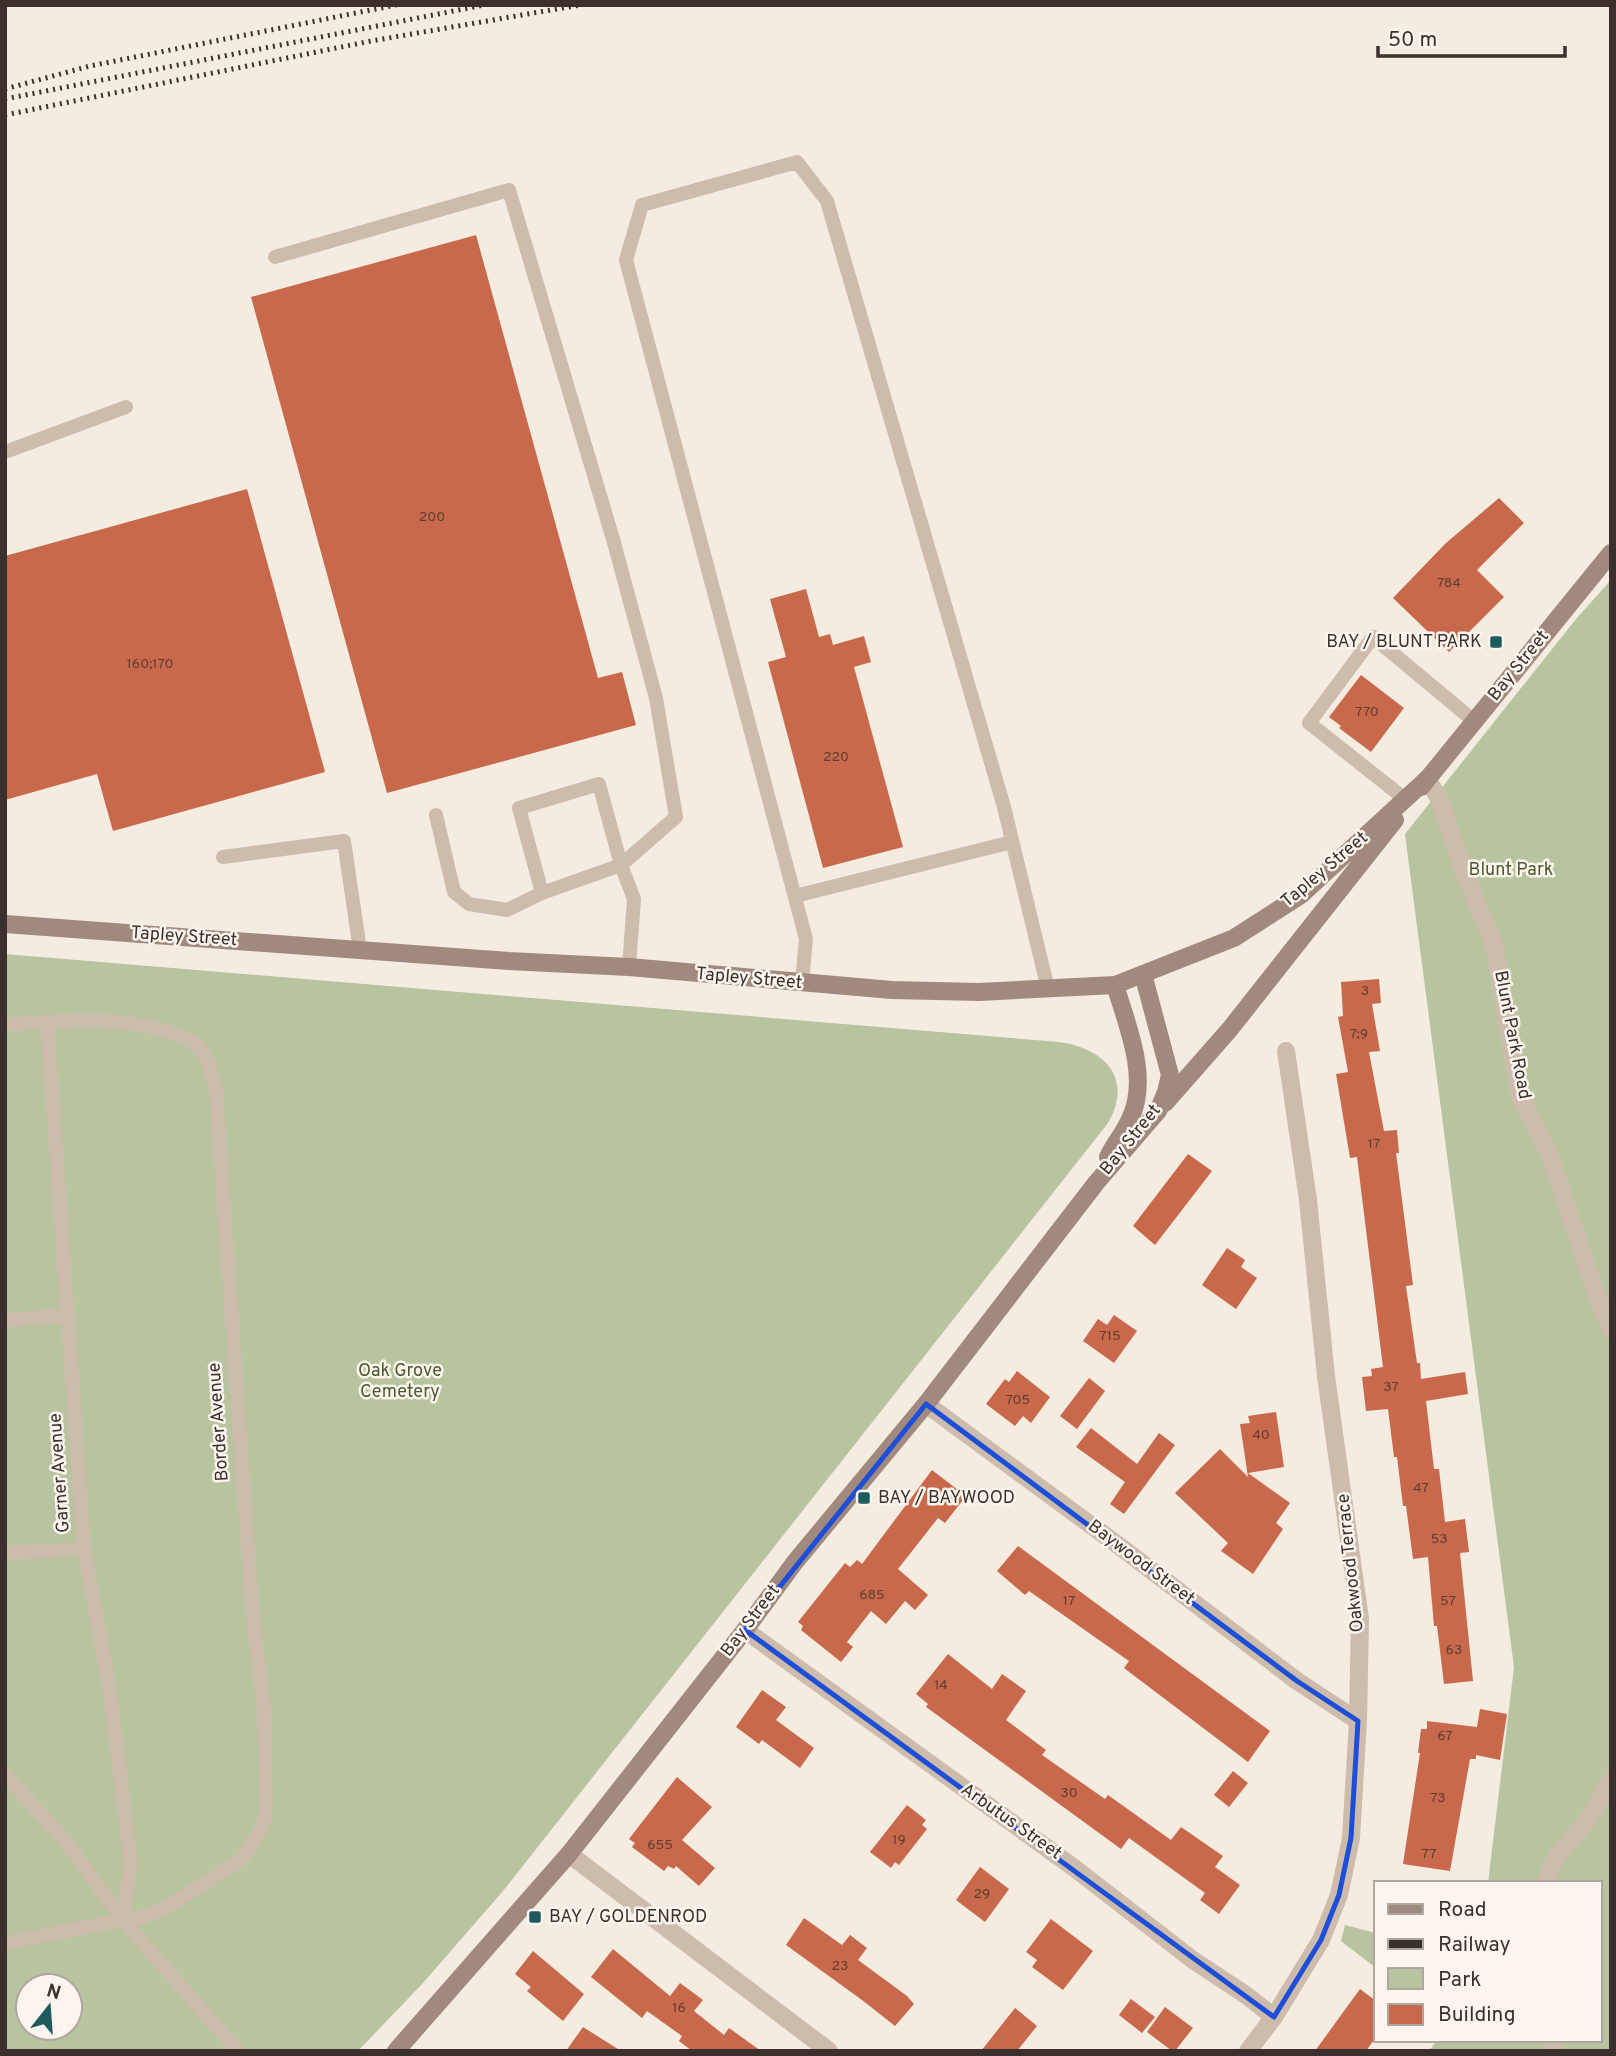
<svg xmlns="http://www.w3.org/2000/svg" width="1616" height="2056" font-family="Overpass,sans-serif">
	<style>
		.green { fill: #b8c4a0; fill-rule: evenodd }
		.building { fill: #c8694b }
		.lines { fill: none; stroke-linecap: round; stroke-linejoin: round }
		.lane { stroke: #cdbbac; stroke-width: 14 }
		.street { stroke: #cdbbac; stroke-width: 18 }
		.secondary { stroke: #a18a7d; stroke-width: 18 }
		.rail { stroke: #3b302b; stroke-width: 5; stroke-dasharray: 2 5; stroke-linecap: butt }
		.marked { fill: none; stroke: #1d4ed8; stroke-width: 5; stroke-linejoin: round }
		.poi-dot { fill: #1f5a5e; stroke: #fbf5ee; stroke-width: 2.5 }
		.labels { text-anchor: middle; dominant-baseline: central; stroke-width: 5; stroke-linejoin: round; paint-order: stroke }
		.number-label { font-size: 14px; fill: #5e3e33 }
		.poi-label { font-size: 18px; fill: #3b302b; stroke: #fbf5ee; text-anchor: start }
		.street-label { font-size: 18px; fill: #3b302b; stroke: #fbf5ee }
		.park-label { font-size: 18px; fill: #4a5a2e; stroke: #fbf5ee }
	</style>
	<rect width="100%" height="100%" fill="#f4ebe1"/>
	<!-- green -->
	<path class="green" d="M 1611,580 L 1611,2051 L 1429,2051 L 1437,2040 L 1600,2040 L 1600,1883 L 1488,1883 L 1514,1667 L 1405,834 L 1576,619 Z
		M 5,954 L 1059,1042 C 1104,1048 1134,1078 1108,1123 L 503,1891 L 423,1983 L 358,2051 L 5,2051 ZM 28,1986 L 70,1986 L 70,2028 L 28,2028 Z
		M 1345,1925 L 1376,1933 L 1376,1968 L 1341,1941 Z"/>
	<!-- building -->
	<path class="building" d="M 476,235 L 598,678 L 622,672 L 636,725 L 387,793 L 251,297 Z
		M 247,489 L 325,772 L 113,831 L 97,774 L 5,800 L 5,556 Z
		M 1499,498 L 1524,523 L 1477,570 L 1504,597 L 1449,652 L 1393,598 L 1446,543 Z
		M 806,589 L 819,637 L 830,634 L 833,645 L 864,636 L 871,662 L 854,667 L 903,847 L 823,868 L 768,662 L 786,657 L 770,599 Z
		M 1361,675 L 1404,708 L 1371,752 L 1339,728 L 1341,726 L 1329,717 Z
		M 1379,979 L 1381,1003 L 1372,1004 L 1380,1051 L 1369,1052 L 1384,1131 L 1397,1130 L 1399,1153 L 1396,1153 L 1413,1285 L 1406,1286 L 1417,1363 L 1420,1363 L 1421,1379 L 1465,1372 L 1468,1394 L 1426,1401 L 1434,1469 L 1439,1469 L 1445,1522 L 1465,1519 L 1469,1552 L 1460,1553 L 1473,1681 L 1444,1684 L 1437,1626 L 1434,1626 L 1428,1557 L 1413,1559 L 1406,1506 L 1403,1506 L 1397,1457 L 1394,1457 L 1388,1409 L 1366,1411 L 1362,1377 L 1372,1376 L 1371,1369 L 1383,1367 L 1357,1157 L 1350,1158 L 1336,1074 L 1348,1072 L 1338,1017 L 1343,1016 L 1341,982 Z
		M 1188,1154 L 1212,1171 L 1155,1245 L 1133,1226 Z
		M 1227,1248 L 1245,1260 L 1241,1267 L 1257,1278 L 1236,1309 L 1202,1285 Z
		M 1114,1315 L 1137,1331 L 1114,1363 L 1083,1341 L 1098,1319 L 1107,1325 Z
		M 1017,1371 L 1050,1397 L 1031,1423 L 1023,1416 L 1015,1426 L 986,1404 L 1005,1379 L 1009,1382 Z
		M 1089,1378 L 1105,1391 L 1077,1429 L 1060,1416 Z
		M 1276,1412 L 1284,1467 L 1248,1473 L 1290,1503 L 1276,1523 L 1283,1529 L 1253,1574 L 1221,1551 L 1228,1543 L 1175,1493 L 1220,1449 L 1248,1477 L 1240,1424 L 1250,1423 L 1248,1416 Z
		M 1091,1428 L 1137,1464 L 1159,1433 L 1175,1445 L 1124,1514 L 1110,1504 L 1125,1482 L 1076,1447 Z
		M 932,1470 L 966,1496 L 945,1523 L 938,1518 L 898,1569 L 928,1595 L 915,1610 L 905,1601 L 886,1624 L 871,1611 L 847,1642 L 853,1647 L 841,1662 L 801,1630 L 803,1626 L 798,1622 L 845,1563 L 850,1567 L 857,1560 L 862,1564 Z
		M 1018,1546 L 1270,1731 L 1248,1762 L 1124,1668 L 1129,1661 L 1029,1591 L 1025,1595 L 997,1571 Z
		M 948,1654 L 992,1689 L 1002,1674 L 1026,1691 L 1006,1720 L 1046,1750 L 1042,1755 L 1105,1799 L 1108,1795 L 1171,1840 L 1181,1827 L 1223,1856 L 1215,1867 L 1240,1885 L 1219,1914 L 1200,1900 L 1205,1893 L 1129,1838 L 1121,1849 L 926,1707 L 928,1704 L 916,1694 Z
		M 762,1690 L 786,1707 L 776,1720 L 814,1748 L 800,1768 L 762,1740 L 759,1744 L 736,1727 Z
		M 1480,1709 L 1507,1714 L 1500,1760 L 1476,1755 L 1476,1759 L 1470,1759 L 1450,1871 L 1403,1864 L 1420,1753 L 1418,1753 L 1421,1729 L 1427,1729 L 1427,1721 L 1477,1727 Z
		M 1233,1771 L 1248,1783 L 1229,1807 L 1214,1795 Z
		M 677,1777 L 712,1807 L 682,1840 L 715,1868 L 699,1886 L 676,1866 L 674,1869 L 668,1866 L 664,1871 L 632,1847 L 635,1843 L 629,1839 Z
		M 907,1805 L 926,1820 L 922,1825 L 927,1829 L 899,1865 L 895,1862 L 891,1868 L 870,1852 Z
		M 980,1867 L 1009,1889 L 985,1922 L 956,1900 Z
		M 804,1918 L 842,1945 L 850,1935 L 867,1948 L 858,1960 L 907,1996 L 914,2004 L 895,2026 L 862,2000 L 786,1945 Z
		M 1051,1919 L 1093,1951 L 1063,1990 L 1032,1967 L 1037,1960 L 1026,1952 Z
		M 613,1949 L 670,1996 L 680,1983 L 703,2000 L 694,2011 L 724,2035 L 729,2028 L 761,2051 L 692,2051 L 679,2041 L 682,2036 L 647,2011 L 642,2018 L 591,1977 Z
		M 533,1951 L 584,1994 L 563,2021 L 527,1991 L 531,1987 L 515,1974 Z
		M 1360,1989 L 1376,2001 L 1376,2037 L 1366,2051 L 1315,2051 Z
		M 1131,1999 L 1155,2017 L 1142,2033 L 1119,2015 Z
		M 1165,2007 L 1193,2028 L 1175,2051 L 1172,2051 L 1147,2032 Z
		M 1015,2008 L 1037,2026 L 1017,2051 L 981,2051 Z
		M 583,2027 L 621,2051 L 566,2051 Z"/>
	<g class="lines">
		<!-- lane -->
		<path class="lane" d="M 275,257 L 509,190 L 613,539 L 656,698 L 676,817 L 621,865 L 542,893 L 507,910 L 469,904 L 454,892 L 436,815
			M 5,452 L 126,407
			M 1405,799 L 1309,723 L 1373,637 L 1474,721
			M 223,857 L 344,841 L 360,950
			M 542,893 L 519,808 L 599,784 L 621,865 L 634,899 L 629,967
			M 795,896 L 1012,842
			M 802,983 L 806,939 L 626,260 L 642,205 L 797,162 L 827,201 L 1004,807 L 1048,989
			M 47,1021 L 84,1549 L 109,1685 L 131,1864 L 123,1920
			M 5,1025 C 59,1021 113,1015 166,1031 C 175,1034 188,1037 195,1043 C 209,1056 212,1074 216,1092 L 252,1607 L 264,1708 L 266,1809 L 262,1828 L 243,1858 L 166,1908 L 126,1923
			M 5,1320 L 69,1315
			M 5,1553 L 84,1549
			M 5,1774 L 67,1843 L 123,1920 L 238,2051
			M 5,1943 L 123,1920"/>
		<!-- street -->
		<path class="street" d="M 1427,779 L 1440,800 L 1465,874 L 1494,944 L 1520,1096 L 1548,1151 L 1596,1293 L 1611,1330
			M 926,1404 L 1118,1545 L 1297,1681 L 1358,1721
			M 745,1630 L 1073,1867 L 1193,1960 L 1246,1995 L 1274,2017
			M 569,1854 L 829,2051
			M 1545,1883 L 1556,1858 L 1588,1820 L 1611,1780
			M 1552,2040 L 1555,2051
			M 1248,2051 L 1274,2017 L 1321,1940 L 1339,1895 L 1351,1838 L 1358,1721 L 1360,1619 L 1326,1376 L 1308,1200 L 1286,1051"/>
		<!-- secondary -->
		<path class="secondary" d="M 1421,787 L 1611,553
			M 5,924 L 509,961 L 629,967 L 892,990 L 979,992 L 1115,985 L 1234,938 L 1301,895 L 1427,779
			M 1165,1103 L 1230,1029 L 1395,820
			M 1108,1157 C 1114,1144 1124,1133 1130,1119 C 1150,1078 1127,1025 1115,985
			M 396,2051 L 569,1854 L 745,1630 L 795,1562 L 926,1404 L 1096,1183 L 1158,1111 L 1166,1092 L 1170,1075 L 1143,974"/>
		<!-- rail -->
		<path class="rail" d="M 5,89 L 90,66 L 396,5
			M 5,99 L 484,5
			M 5,115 L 371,41 L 580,5"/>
	</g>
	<!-- marked area -->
	<path class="marked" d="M 926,1404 L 1297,1681 L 1358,1721 L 1351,1838 L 1339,1895 L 1321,1940 L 1274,2017 L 745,1630 Z"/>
	<!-- markers -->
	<g class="poi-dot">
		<rect x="1489" y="635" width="14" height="14" rx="3.5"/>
		<rect x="857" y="1491" width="14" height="14" rx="3.5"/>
		<rect x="528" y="1910" width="14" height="14" rx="3.5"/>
	</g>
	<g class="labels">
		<!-- number labels -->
		<g class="number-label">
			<text x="432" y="517">200</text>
			<text x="1449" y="583">784</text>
			<text x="150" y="664">160;170</text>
			<text x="1367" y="712">770</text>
			<text x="836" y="757">220</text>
			<text x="1365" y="991">3</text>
			<text x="1359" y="1034">7;9</text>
			<text x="1374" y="1144">17</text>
			<text x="1110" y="1336">715</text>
			<text x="1391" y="1387">37</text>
			<text x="1018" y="1400">705</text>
			<text x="1261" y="1435">40</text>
			<text x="1421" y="1488">47</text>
			<text x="1439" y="1539">53</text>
			<text x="872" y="1595">685</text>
			<text x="1069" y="1601">17</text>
			<text x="1448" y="1601">57</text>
			<text x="1454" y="1650">63</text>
			<text x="941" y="1685">14</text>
			<text x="1445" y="1736">67</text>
			<text x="1069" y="1793">30</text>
			<text x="1438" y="1798">73</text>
			<text x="899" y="1840">19</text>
			<text x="660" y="1845">655</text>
			<text x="1429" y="1854">77</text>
			<text x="982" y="1894">29</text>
			<text x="840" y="1966">23</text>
			<text x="679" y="2008">16</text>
		</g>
		<!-- poi labels -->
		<g class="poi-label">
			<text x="1482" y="642" text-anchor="end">BAY / BLUNT PARK</text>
			<text x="878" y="1498">BAY / BAYWOOD</text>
			<text x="549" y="1917">BAY / GOLDENROD</text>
		</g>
		<!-- street labels -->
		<g class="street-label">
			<text transform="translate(1519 666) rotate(-51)">Bay Street</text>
			<text transform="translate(1325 870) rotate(-40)">Tapley Street</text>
			<text transform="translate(184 937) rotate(4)">Tapley Street</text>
			<text transform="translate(749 979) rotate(5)">Tapley Street</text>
			<text transform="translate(1512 1035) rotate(79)">Blunt Park Road</text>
			<text transform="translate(1131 1140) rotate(-51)">Bay Street</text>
			<text transform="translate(219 1422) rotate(-94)">Border Avenue</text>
			<text transform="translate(60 1473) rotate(-94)">Garner Avenue</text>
			<text transform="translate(1141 1563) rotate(37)">Baywood Street</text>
			<text transform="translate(1351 1563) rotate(-96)">Oakwood Terrace</text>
			<text transform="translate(751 1621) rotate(-53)">Bay Street</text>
			<text transform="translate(1011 1822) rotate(35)">Arbutus Street</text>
		</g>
		<!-- park labels -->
		<g class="park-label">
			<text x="1511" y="870">Blunt Park</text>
			<text x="400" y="1371">Oak Grove<tspan x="400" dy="21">Cemetery</tspan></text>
		</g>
	</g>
	<!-- border -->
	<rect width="1616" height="2056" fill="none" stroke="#3b302b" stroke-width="14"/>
	<!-- legend -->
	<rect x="1374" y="1881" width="228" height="161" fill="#fbf5ee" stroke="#aea6a0" stroke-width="2"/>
	<rect x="1388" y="1904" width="35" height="10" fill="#a18a7d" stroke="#aea6a0" stroke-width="2"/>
	<text x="1438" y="1916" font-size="21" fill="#3b302b">Road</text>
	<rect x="1388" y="1939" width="35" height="10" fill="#3b302b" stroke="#aea6a0" stroke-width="2"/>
	<text x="1438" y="1951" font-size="21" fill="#3b302b">Railway</text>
	<rect x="1388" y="1968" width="35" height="21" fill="#b8c4a0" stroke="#aea6a0" stroke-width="2"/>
	<text x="1438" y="1986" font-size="21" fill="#3b302b">Park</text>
	<rect x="1388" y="2004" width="35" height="21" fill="#c8694b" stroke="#aea6a0" stroke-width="2"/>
	<text x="1438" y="2021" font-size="21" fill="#3b302b">Building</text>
	<!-- north arrow -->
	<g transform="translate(49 2007) rotate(17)"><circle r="33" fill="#fbf5ee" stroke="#aea6a0" stroke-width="2"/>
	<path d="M0-5L12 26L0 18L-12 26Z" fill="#1f5a5e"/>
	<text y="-10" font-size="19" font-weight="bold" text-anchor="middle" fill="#3b302b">N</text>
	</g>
	<!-- scale -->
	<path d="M1378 46v10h187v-10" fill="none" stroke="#3b302b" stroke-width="3.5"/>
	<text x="1388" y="46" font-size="21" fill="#3b302b" stroke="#fbf5ee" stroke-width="5" paint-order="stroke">50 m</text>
</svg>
